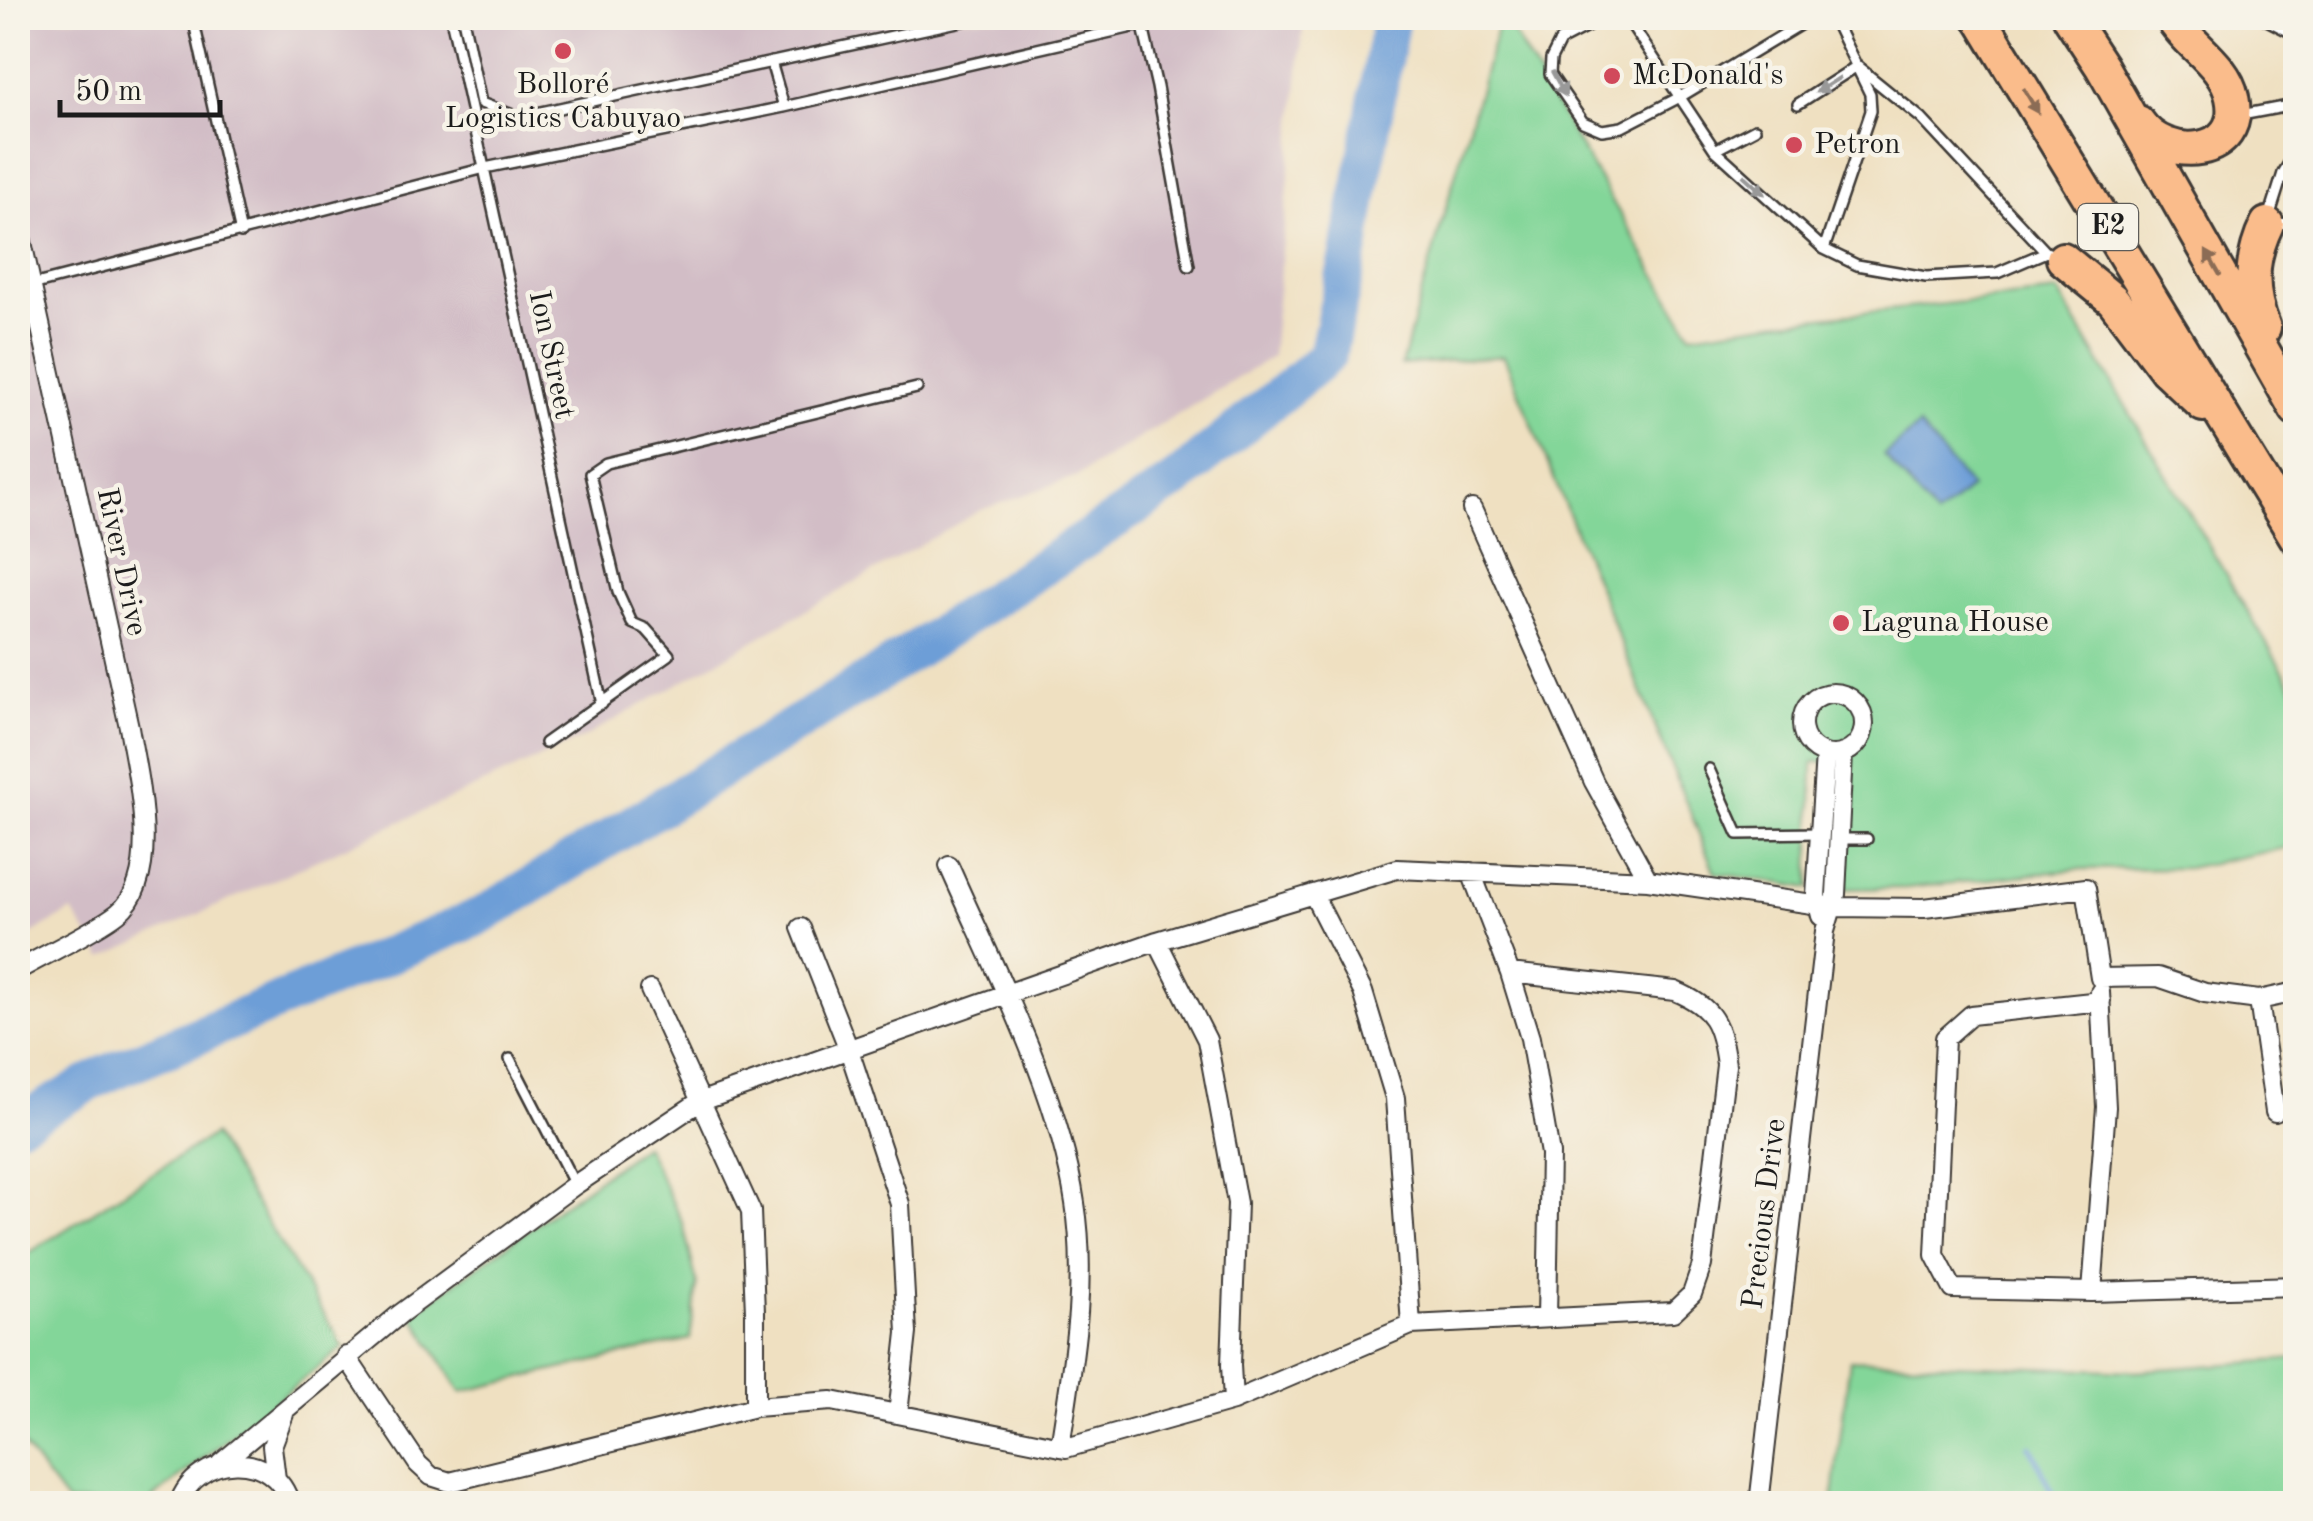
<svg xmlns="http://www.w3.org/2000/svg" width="2313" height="1521" font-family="'Old Standard TT',serif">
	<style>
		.industrial { fill: #d2bdc6 }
		.green { fill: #83d699; stroke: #50795a; stroke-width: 2.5 }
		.water { fill: #6d9ed7; stroke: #445d7a; stroke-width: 2.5 }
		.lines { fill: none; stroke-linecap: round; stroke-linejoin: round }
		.stream { stroke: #6d9ed7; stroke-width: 6 }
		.river { stroke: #6d9ed7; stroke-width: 38 }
		.service-casing { stroke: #3c3935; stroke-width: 14 }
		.minor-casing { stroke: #3c3935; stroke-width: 22 }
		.motorway-casing { stroke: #3c3935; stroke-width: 38 }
		.service { stroke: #fff; stroke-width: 9 }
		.minor { stroke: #fff; stroke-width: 18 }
		.motorway { stroke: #fabc8b; stroke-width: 32 }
		.oneway { fill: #999 }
		.oneway2 { fill: #8b6c54 }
		.poi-dot { fill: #d1495b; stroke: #f7f3e8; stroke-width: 4 }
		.labels { text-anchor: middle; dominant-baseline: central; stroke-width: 9; stroke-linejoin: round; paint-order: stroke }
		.shield { fill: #f7f3e8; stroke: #5e5c59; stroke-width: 2.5 }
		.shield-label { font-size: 28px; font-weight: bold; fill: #1c1c1c }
		.poi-label { font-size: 30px; fill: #1c1c1c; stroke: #f7f3e8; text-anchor: start }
		.street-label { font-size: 30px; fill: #1c1c1c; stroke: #f7f3e8 }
	</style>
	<rect width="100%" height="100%" fill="#f7f3e8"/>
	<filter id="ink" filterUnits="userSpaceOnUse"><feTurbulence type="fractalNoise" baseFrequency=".01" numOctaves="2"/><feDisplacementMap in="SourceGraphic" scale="20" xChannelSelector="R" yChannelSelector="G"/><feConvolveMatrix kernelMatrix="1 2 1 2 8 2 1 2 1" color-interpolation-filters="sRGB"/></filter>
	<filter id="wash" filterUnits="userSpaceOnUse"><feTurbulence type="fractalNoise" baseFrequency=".0048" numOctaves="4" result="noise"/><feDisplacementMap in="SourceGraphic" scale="40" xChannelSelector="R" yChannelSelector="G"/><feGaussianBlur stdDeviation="2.25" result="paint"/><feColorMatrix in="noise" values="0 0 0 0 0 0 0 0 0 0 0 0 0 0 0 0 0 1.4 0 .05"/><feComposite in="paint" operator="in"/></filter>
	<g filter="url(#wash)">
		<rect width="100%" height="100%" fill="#efe0c1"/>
		<!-- industrial -->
		<path class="industrial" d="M 18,18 L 1304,18 L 1272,357 L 1077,476 L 981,510 L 585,737 L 103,958 L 72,911 L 18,942 Z"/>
		<!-- green -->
		<path class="green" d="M 1500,18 L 1504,18 L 1691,334 L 1775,322 L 2058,292 L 2295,691 L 2295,846 L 2187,868 L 2082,869 L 1907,888 L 1845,889 L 1853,762 L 1813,762 L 1810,888 L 1715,873 L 1504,356 L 1401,365 Z
			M 213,1135 L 344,1347 L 147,1503 L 67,1503 L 18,1439 L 18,1260 Z
			M 645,1145 L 683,1224 L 697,1284 L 690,1339 L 461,1392 L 412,1314 Z
			M 2295,1359 L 2295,1503 L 1832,1503 L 1850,1360 L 2134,1371 Z"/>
		<!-- water -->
		<path class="water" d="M 1919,426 L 1971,488 L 1936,517 L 1884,455 Z"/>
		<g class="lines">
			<!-- stream -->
			<path class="stream" d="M 2030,1446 L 2058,1504"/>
			<!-- river -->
			<path class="river" d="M 18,1123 L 104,1075 L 483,915 L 867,681 L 1175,481 L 1327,356 L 1348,260 L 1391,18"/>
		</g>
	</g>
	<g filter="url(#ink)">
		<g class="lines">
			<!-- service casing -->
			<g class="service-casing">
				<path id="service" d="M 193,18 L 241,233
					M 451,18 L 602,704
					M 463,18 L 481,103 L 518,117 L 976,18
					M 1141,18 L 1157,87 L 1189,266
					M 1604,18 L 1560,41 L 1551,59 L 1550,74 L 1583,122 L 1602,130 L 1622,127 L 1680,97 L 1811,18
					M 1627,18 L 1715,150
					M 2263,18 L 2296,35
					M 771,62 L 784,107
					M 1798,104 L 1857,66 L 1921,118 L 2046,252
					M 2241,115 L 2289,106 L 2296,112
					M 1755,129 L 1715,150 L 1824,249 L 1857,265 L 1926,277 L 1997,273 L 2046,252 L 2059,257
					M 2296,152 L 2283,173 L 2267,224 L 2296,223
					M 1824,249 L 1871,111 L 1870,94 L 1833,18
					M 32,285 L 485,168 L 784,107 L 1163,20
					M 545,743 L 669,655 L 646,629 L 632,623 L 618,592 L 590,474 L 606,463 L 917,388
					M 1709,769 L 1738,834 L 1820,833
					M 1839,839 L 1867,839
					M 510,1059 L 575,1185"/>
			</g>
			<!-- minor casing -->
			<g class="minor-casing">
				<path id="minor" d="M 18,224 L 129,727 C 137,775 163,877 118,913 C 92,933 47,953 18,970
					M 1472,509 L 1594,782 L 1648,880
					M1802 724a31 31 0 1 1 62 0a31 31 0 1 1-62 0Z
					M 949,866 C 995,971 1058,1089 1075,1203 C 1088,1284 1072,1366 1060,1447
					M 1471,872 L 1510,973 L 1530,1038 L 1550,1154 L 1547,1318
					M 1313,894 L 1363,992 L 1395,1098 L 1411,1325 L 1673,1312 L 1692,1294 L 1702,1265 L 1726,1065 C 1721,1025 1714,1007 1675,991 L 1510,973
					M 1821,916 L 1816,896 L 1825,754
					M 801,928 L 849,1050 L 900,1204 L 907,1333 L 898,1414
					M 1157,941 L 1207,1040 L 1237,1203 L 1231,1365 L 1233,1401 L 1411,1325
					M 650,990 L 751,1211 L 755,1312 L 755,1407
					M 2100,992 L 2106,1107 L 2092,1292 L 2296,1286
					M 2259,1000 L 2275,1112
					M 2092,1292 L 1953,1289 L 1935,1255 L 1945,1038 L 1971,1015 L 2101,1001
					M 346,1356 L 418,1464 L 431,1476 L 450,1482 L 755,1407 L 832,1401 L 1066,1448 L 1233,1401
					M 220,1464 L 400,1314 L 575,1185 L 699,1102 L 1157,941 L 1397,869 L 1648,880 L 1833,907 L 1924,908 L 2086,888 L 2100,978 L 2158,977 L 2205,993 L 2259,1000 L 2296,992
					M 276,1479 L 272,1446 L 284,1414
					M 179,1504 C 196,1452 275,1448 290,1504
					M 1759,1504 L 1825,931 L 1836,894 L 1843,753"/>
			</g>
			<!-- motorway casing -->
			<g class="motorway-casing">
				<path id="motorway" d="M 1980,18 L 2296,537
					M 2070,18 L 2102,67 L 2296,409
					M 2138,122 C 2166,164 2245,157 2232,97 C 2225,64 2188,45 2172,18
					M 2063,259 L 2113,300 L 2166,370 L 2203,405
					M 2264,328 C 2249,291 2250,259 2267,224"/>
			</g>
			<!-- service -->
			<use href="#service" class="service"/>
			<!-- minor -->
			<use href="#minor" class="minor"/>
			<!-- motorway -->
			<use href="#motorway" class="motorway"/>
		</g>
		<!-- one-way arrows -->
		<defs><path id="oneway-solid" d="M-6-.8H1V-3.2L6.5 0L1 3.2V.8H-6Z" transform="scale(2.5)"/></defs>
		<g class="oneway">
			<use href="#oneway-solid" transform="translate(1559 84) rotate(61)"/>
			<use href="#oneway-solid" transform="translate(1828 85) rotate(148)"/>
			<use href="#oneway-solid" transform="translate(1754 185) rotate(42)"/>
		</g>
		<g class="oneway2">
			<use href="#oneway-solid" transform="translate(2031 101) rotate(59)"/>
			<use href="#oneway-solid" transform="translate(2213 263) rotate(-120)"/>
		</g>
	</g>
	<!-- markers -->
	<g class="poi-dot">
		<circle cx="563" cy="51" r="10"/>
		<circle cx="1612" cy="76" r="10"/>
		<circle cx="1794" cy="145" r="10"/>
		<circle cx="1841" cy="623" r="10"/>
	</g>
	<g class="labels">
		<!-- shield labels -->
		<rect class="shield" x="2078" y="204" width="60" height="46" rx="8"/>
		<g class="shield-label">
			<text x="2108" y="227">E2</text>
		</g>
		<!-- poi labels -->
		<g class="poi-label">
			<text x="1632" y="76">McDonald's</text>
			<text x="563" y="85" text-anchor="middle">Bolloré<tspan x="563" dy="34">Logistics Cabuyao</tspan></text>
			<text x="1814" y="145">Petron</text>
			<text x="1861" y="623">Laguna House</text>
		</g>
		<!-- street labels -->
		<g class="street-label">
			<text transform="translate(551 355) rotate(78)">Ion Street</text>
			<text transform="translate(121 562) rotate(78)">River Drive</text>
			<text transform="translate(1765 1214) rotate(-83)">Precious Drive</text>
		</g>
	</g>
	<!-- margin -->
	<rect width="2313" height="1521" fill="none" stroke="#f7f3e8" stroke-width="60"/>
	<!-- scale -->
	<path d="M60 100v15h160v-15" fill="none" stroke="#1c1c1c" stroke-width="5"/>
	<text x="75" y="100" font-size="30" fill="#1c1c1c" stroke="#f7f3e8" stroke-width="8" paint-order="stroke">50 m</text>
</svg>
